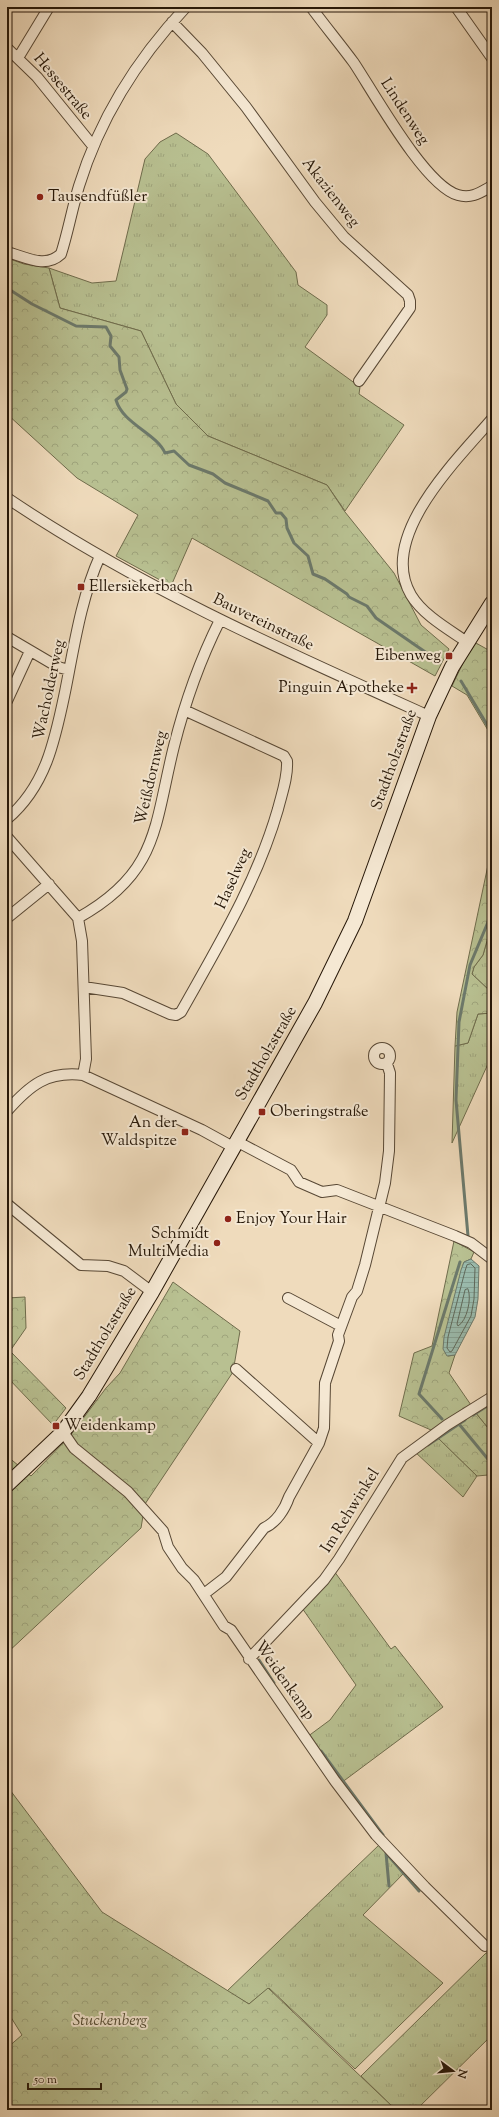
<svg xmlns="http://www.w3.org/2000/svg" width="499" height="2117" font-family="'Sorts Mill Goudy',serif">
	<style>
		.grass { fill: url(#grass-tufts); stroke: #6f6c4c }
		.forest { fill: url(#forest-crowns); stroke: #6f6c4c }
		.water { fill: url(#water-rules); stroke: #6c796b }
		.lines { fill: none; stroke-linecap: round; stroke-linejoin: round }
		.shore { stroke: #60695a; stroke-width: 1 }
		.stream { stroke: #6c796b; stroke-width: 3 }
		.street-casing { stroke: #584835; stroke-width: 12 }
		.secondary-casing { stroke: #261708; stroke-width: 16 }
		.street { stroke: #f5e8d3; stroke-width: 10 }
		.secondary { stroke: #f5e8d3; stroke-width: 14 }
		.poi-dot { fill: #8f2418; stroke: #f5e8d3; stroke-width: 1.5 }
		.labels { text-anchor: middle; dominant-baseline: central; stroke-width: 4; stroke-linejoin: round; paint-order: stroke }
		.street-label { font-size: 16px; fill: #261708; stroke: #f5e8d3 }
		.poi-label { font-size: 16px; fill: #261708; stroke: #f5e8d3; text-anchor: start }
		.park-label { font-size: 16px; font-style: italic; fill: #524a31; stroke: #f5e8d3 }
	</style>
	<defs>
		<pattern id="grass-tufts" width="24" height="20" patternUnits="userSpaceOnUse"><rect width="24" height="20" fill="#b8c091"/><path d="M3 7l-1-3M5 7V3M7 7l1-3M15 17l-1-3M17 17v-4M19 17l1-3" fill="none" stroke="#9ea47c"/></pattern>
		<pattern id="forest-crowns" width="20" height="18" patternUnits="userSpaceOnUse"><rect width="20" height="18" fill="#b8c091"/><path d="M2 6a3 3 0 1 1 6 0M12 15a3 3 0 1 1 6 0" fill="none" stroke="#9ea47c"/></pattern>
		<pattern id="water-rules" width="6" height="5" patternUnits="userSpaceOnUse"><rect width="6" height="5" fill="#9abbad"/><path d="M0 2.5h6" fill="none" stroke="#85a093"/></pattern>
	</defs>
	<rect width="100%" height="100%" fill="#efdbbc"/>
	<filter id="stains"><feTurbulence type="fractalNoise" baseFrequency=".005" numOctaves="4"/><feColorMatrix values="0 0 0 0 .2 0 0 0 0 .09 0 0 0 0 .02 0 0 0 .5 -.17"/></filter>
	<radialGradient id="worn" r=".72"><stop offset=".6" stop-color="#630" stop-opacity="0"/><stop offset="1" stop-color="#630" stop-opacity=".3"/></radialGradient>
	<!-- grass -->
	<path class="grass" d="M 176,133 L 208,154 L 296,272 L 298,285 L 327,305 L 327,315 L 305,347 L 360,387 L 359,394 L 404,425 L 345,511 L 327,485 L 208,436 L 176,404 L 141,331 L 60,308 L 49,268 L 92,283 L 116,281 L 145,159 L 160,142 Z
		M 492,923 L 492,993 L 472,974 L 474,967 L 483,955 Z
		M 492,1013 L 492,1055 L 452,1143 L 455,1046 L 468,1043 L 478,1014 Z
		M 492,1402 L 492,1433 L 475,1412 Z
		M 435,1435 L 477,1476 L 463,1497 L 414,1451 Z
		M 334,1571 L 391,1649 L 395,1646 L 443,1707 L 341,1783 L 307,1737 L 330,1720 L 356,1685 L 302,1608 Z
		M 379,1845 L 405,1872 L 363,1915 L 443,1983 L 355,2069 L 269,1988 L 249,2004 L 227,1991 Z
		M 492,1949 L 492,2035 L 416,2110 L 396,2110 L 361,2076 L 485,1954 Z"/>
	<!-- forest -->
	<path class="forest" d="M 7,258 L 24,264 L 49,268 L 60,308 L 141,331 L 176,404 L 208,436 L 327,485 L 345,512 L 394,573 L 421,625 L 449,649 L 435,676 L 192,538 L 171,586 L 116,556 L 138,515 L 77,478 L 7,414 Z
		M 476,643 L 492,652 L 492,689 L 488,705 L 492,713 L 492,737 L 467,695 L 452,686 L 464,661 Z
		M 492,846 L 492,923 L 483,955 L 474,967 L 472,974 L 492,993 L 492,1013 L 478,1014 L 468,1043 L 455,1046 L 457,1012 Z
		M 454,1241 L 474,1252 L 471,1259 L 464,1262 L 448,1356 L 455,1355 L 449,1373 L 471,1405 L 431,1430 L 399,1416 L 414,1353 L 432,1346 Z
		M 173,1282 L 240,1331 L 233,1372 L 145,1504 L 141,1528 L 7,1653 L 7,1456 L 31,1476 L 70,1436 L 106,1388 L 120,1373 Z
		M 25,1297 L 26,1328 L 10,1351 L 66,1408 L 53,1425 L 7,1377 L 7,1298 Z
		M 475,1412 L 492,1433 L 492,1480 L 488,1475 L 477,1476 L 435,1435 Z
		M 7,1786 L 102,1912 L 249,2004 L 268,1988 L 396,2110 L 7,2110 L 7,2048 L 22,2035 L 7,2011 Z"/>
	<!-- water -->
	<path class="water" d="M 471,1259 L 479,1266 L 478,1299 L 475,1317 L 455,1355 L 447,1356 L 443,1349 L 444,1337 L 461,1270 L 464,1262 Z"/>
	<g class="lines">
		<!-- shore -->
		<path class="shore" d="M 471,1264 L 475,1268 L 474,1299 L 471,1316 L 452,1351 L 450,1352 L 447,1348 L 448,1337 L 465,1271 L 467,1265 Z
			M 468,1289 C 472,1298 467,1321 458,1326 L 457,1324 L 465,1290 Z"/>
		<!-- stream -->
		<path class="stream" d="M 7,288 L 32,304 L 76,326 L 106,327 L 111,336 L 110,346 L 119,357 L 120,370 L 127,389 L 126,392 L 116,400 C 123,424 156,433 165,453 L 174,451 L 189,465 L 213,474 L 225,483 L 268,501 L 276,513 L 281,513 L 286,519 L 287,528 L 294,543 L 308,556 L 313,574 L 325,579 L 347,594 L 349,597 L 367,606 L 376,618 L 434,658
			M 461,681 L 492,733
			M 468,1236 L 456,1100 L 459,1022 L 470,965 L 488,922 L 492,898
			M 473,1415 L 492,1403
			M 442,1419 L 419,1394 L 460,1262
			M 459,1424 L 465,1420
			M 428,1445 L 459,1424 L 492,1464
			M 259,1660 L 274,1683
			M 321,1751 L 383,1835
			M 386,1853 L 419,1891
			M 386,1853 L 389,1886"/>
		<!-- street casing -->
		<g class="street-casing">
			<path id="street" d="M 311,7 C 325,26 340,44 354,63 C 374,93 425,186 458,195 C 472,199 481,192 492,186
				M 456,7 L 492,58
				M 172,22 L 202,53 L 246,107 L 315,202 L 344,237 L 408,295 L 410,301 L 410,308 L 359,381
				M 7,48 L 37,77 L 93,146
				M 18,58 L 49,7
				M 7,252 C 26,257 45,269 61,254 C 68,232 72,209 79,186 C 100,118 137,59 186,7
				M 7,498 C 139,587 284,651 429,716
				M 7,637 L 58,667 L 69,670
				M 467,642 C 448,629 423,615 411,595 C 377,537 456,461 492,419
				M 7,701 L 30,651
				M 7,819 C 46,786 55,740 65,692 C 74,647 81,598 100,556
				M 7,837 L 78,918 L 82,941 L 86,1059 L 83,1075 L 202,1130 L 233,1147
				M 7,918 L 49,884
				M 78,918 C 159,873 154,826 174,746 C 185,702 200,660 220,620
				M 84,987 L 123,993 L 170,1014 L 176,1015 L 181,1012 C 218,946 257,882 278,809 C 282,793 288,777 287,761 L 284,756 L 184,710
				M374 1056a8 8 0 1 1 16 0a8 8 0 1 1-16 0Z
				M 7,1111 C 30,1085 47,1071 83,1075
				M 236,1141 L 291,1170 L 299,1182 L 322,1192 L 337,1190 L 455,1236 L 471,1243 L 492,1259
				M 7,1204 L 81,1265 L 108,1266 L 124,1271 L 152,1292
				M 288,1298 L 341,1326
				M 236,1369 L 319,1443
				M 63,1432 L 74,1448 L 128,1492 L 163,1531 L 168,1547 L 182,1568 L 194,1580 L 224,1626 L 231,1630 L 335,1781 L 376,1835 L 425,1887 L 485,1946
				M 204,1594 L 226,1577 L 264,1528 C 276,1523 285,1509 289,1497 L 319,1443 L 324,1428 L 325,1383 L 339,1341 L 338,1335 L 352,1297 L 357,1291 L 365,1265 L 385,1183 L 389,1151 L 390,1073 L 387,1064
				M 249,1659 L 324,1580 L 339,1559 L 402,1458 L 447,1425 L 492,1397"/>
		</g>
		<!-- secondary casing -->
		<g class="secondary-casing">
			<path id="secondary" d="M 7,1485 L 63,1432 L 89,1396 L 152,1292 L 315,1003 L 355,921 L 429,716 L 452,667 L 492,603"/>
		</g>
		<!-- street -->
		<use href="#street" class="street"/>
		<!-- secondary -->
		<use href="#secondary" class="secondary"/>
	</g>
	<!-- markers -->
	<g class="poi-dot">
		<circle cx="40" cy="197" r="4"/>
		<rect x="77" y="583" width="8" height="8" rx="2"/>
		<rect x="445" y="652" width="8" height="8" rx="2"/>
		<path d="M410 682h4v4h4v4h-4v4h-4v-4h-4v-4h4z"/>
		<rect x="258" y="1108" width="8" height="8" rx="2"/>
		<rect x="181" y="1128" width="8" height="8" rx="2"/>
		<circle cx="228" cy="1219" r="4"/>
		<circle cx="217" cy="1243" r="4"/>
		<rect x="52" y="1422" width="8" height="8" rx="2"/>
	</g>
	<g class="labels">
		<!-- street labels -->
		<g class="street-label">
			<text transform="translate(62 87) rotate(50)">Hessestraße</text>
			<text transform="translate(404 112) rotate(57)">Lindenweg</text>
			<text transform="translate(330 193) rotate(52)">Akazienweg</text>
			<text transform="translate(263 623) rotate(26)">Bauvereinstraße</text>
			<text transform="translate(50 690) rotate(-78)">Wacholderweg</text>
			<text transform="translate(395 760) rotate(-70)">Stadtholzstraße</text>
			<text transform="translate(152 778) rotate(-77)">Weißdornweg</text>
			<text transform="translate(234 879) rotate(-66)">Haselweg</text>
			<text transform="translate(267 1054) rotate(-60)">Stadtholzstraße</text>
			<text transform="translate(106 1334) rotate(-59)">Stadtholzstraße</text>
			<text transform="translate(351 1511) rotate(-58)">Im Rehwinkel</text>
			<text transform="translate(284 1681) rotate(55)">Weidenkamp</text>
		</g>
		<!-- poi labels -->
		<g class="poi-label">
			<text x="48" y="197">Tausendfüßler</text>
			<text x="89" y="587">Ellersiekerbach</text>
			<text x="441" y="656" text-anchor="end">Eibenweg</text>
			<text x="404" y="688" text-anchor="end">Pinguin Apotheke</text>
			<text x="270" y="1112">Oberingstraße</text>
			<text x="177" y="1123" text-anchor="end">An der<tspan x="177" dy="18">Waldspitze</tspan></text>
			<text x="236" y="1219">Enjoy Your Hair</text>
			<text x="209" y="1234" text-anchor="end">Schmidt<tspan x="209" dy="18">MultiMedia</tspan></text>
			<text x="64" y="1426">Weidenkamp</text>
		</g>
		<!-- park labels -->
		<g class="park-label">
			<text x="110" y="2021">Stuckenberg</text>
		</g>
	</g>
	<!-- margin -->
	<rect width="499" height="2117" fill="none" stroke="#efdbbc" stroke-width="24"/>
	<rect x="8" y="8" width="483" height="2101" fill="none" stroke="#261708" stroke-width="2"/>
	<rect x="12" y="12" width="475" height="2093" fill="none" stroke="#261708"/>
	<!-- north arrow -->
	<g transform="translate(453 2071) rotate(106)" stroke="#f5e8d3" stroke-width="3" paint-order="stroke">
	<path d="M0-3L7 15L0 10L-7 15Z" fill="#261708"/>
	<text y="-6" font-size="11" font-weight="bold" text-anchor="middle" fill="#261708">N</text>
	</g>
	<!-- scale -->
	<path d="M28 2083v6h73v-6" fill="none" stroke="#261708" stroke-width="2"/>
	<text x="34" y="2083" font-size="12" fill="#261708" stroke="#f5e8d3" stroke-width="3" paint-order="stroke">50 m</text>
	<rect width="100%" height="100%" filter="url(#stains)"/>
	<rect width="100%" height="100%" fill="url(#worn)"/>
</svg>
